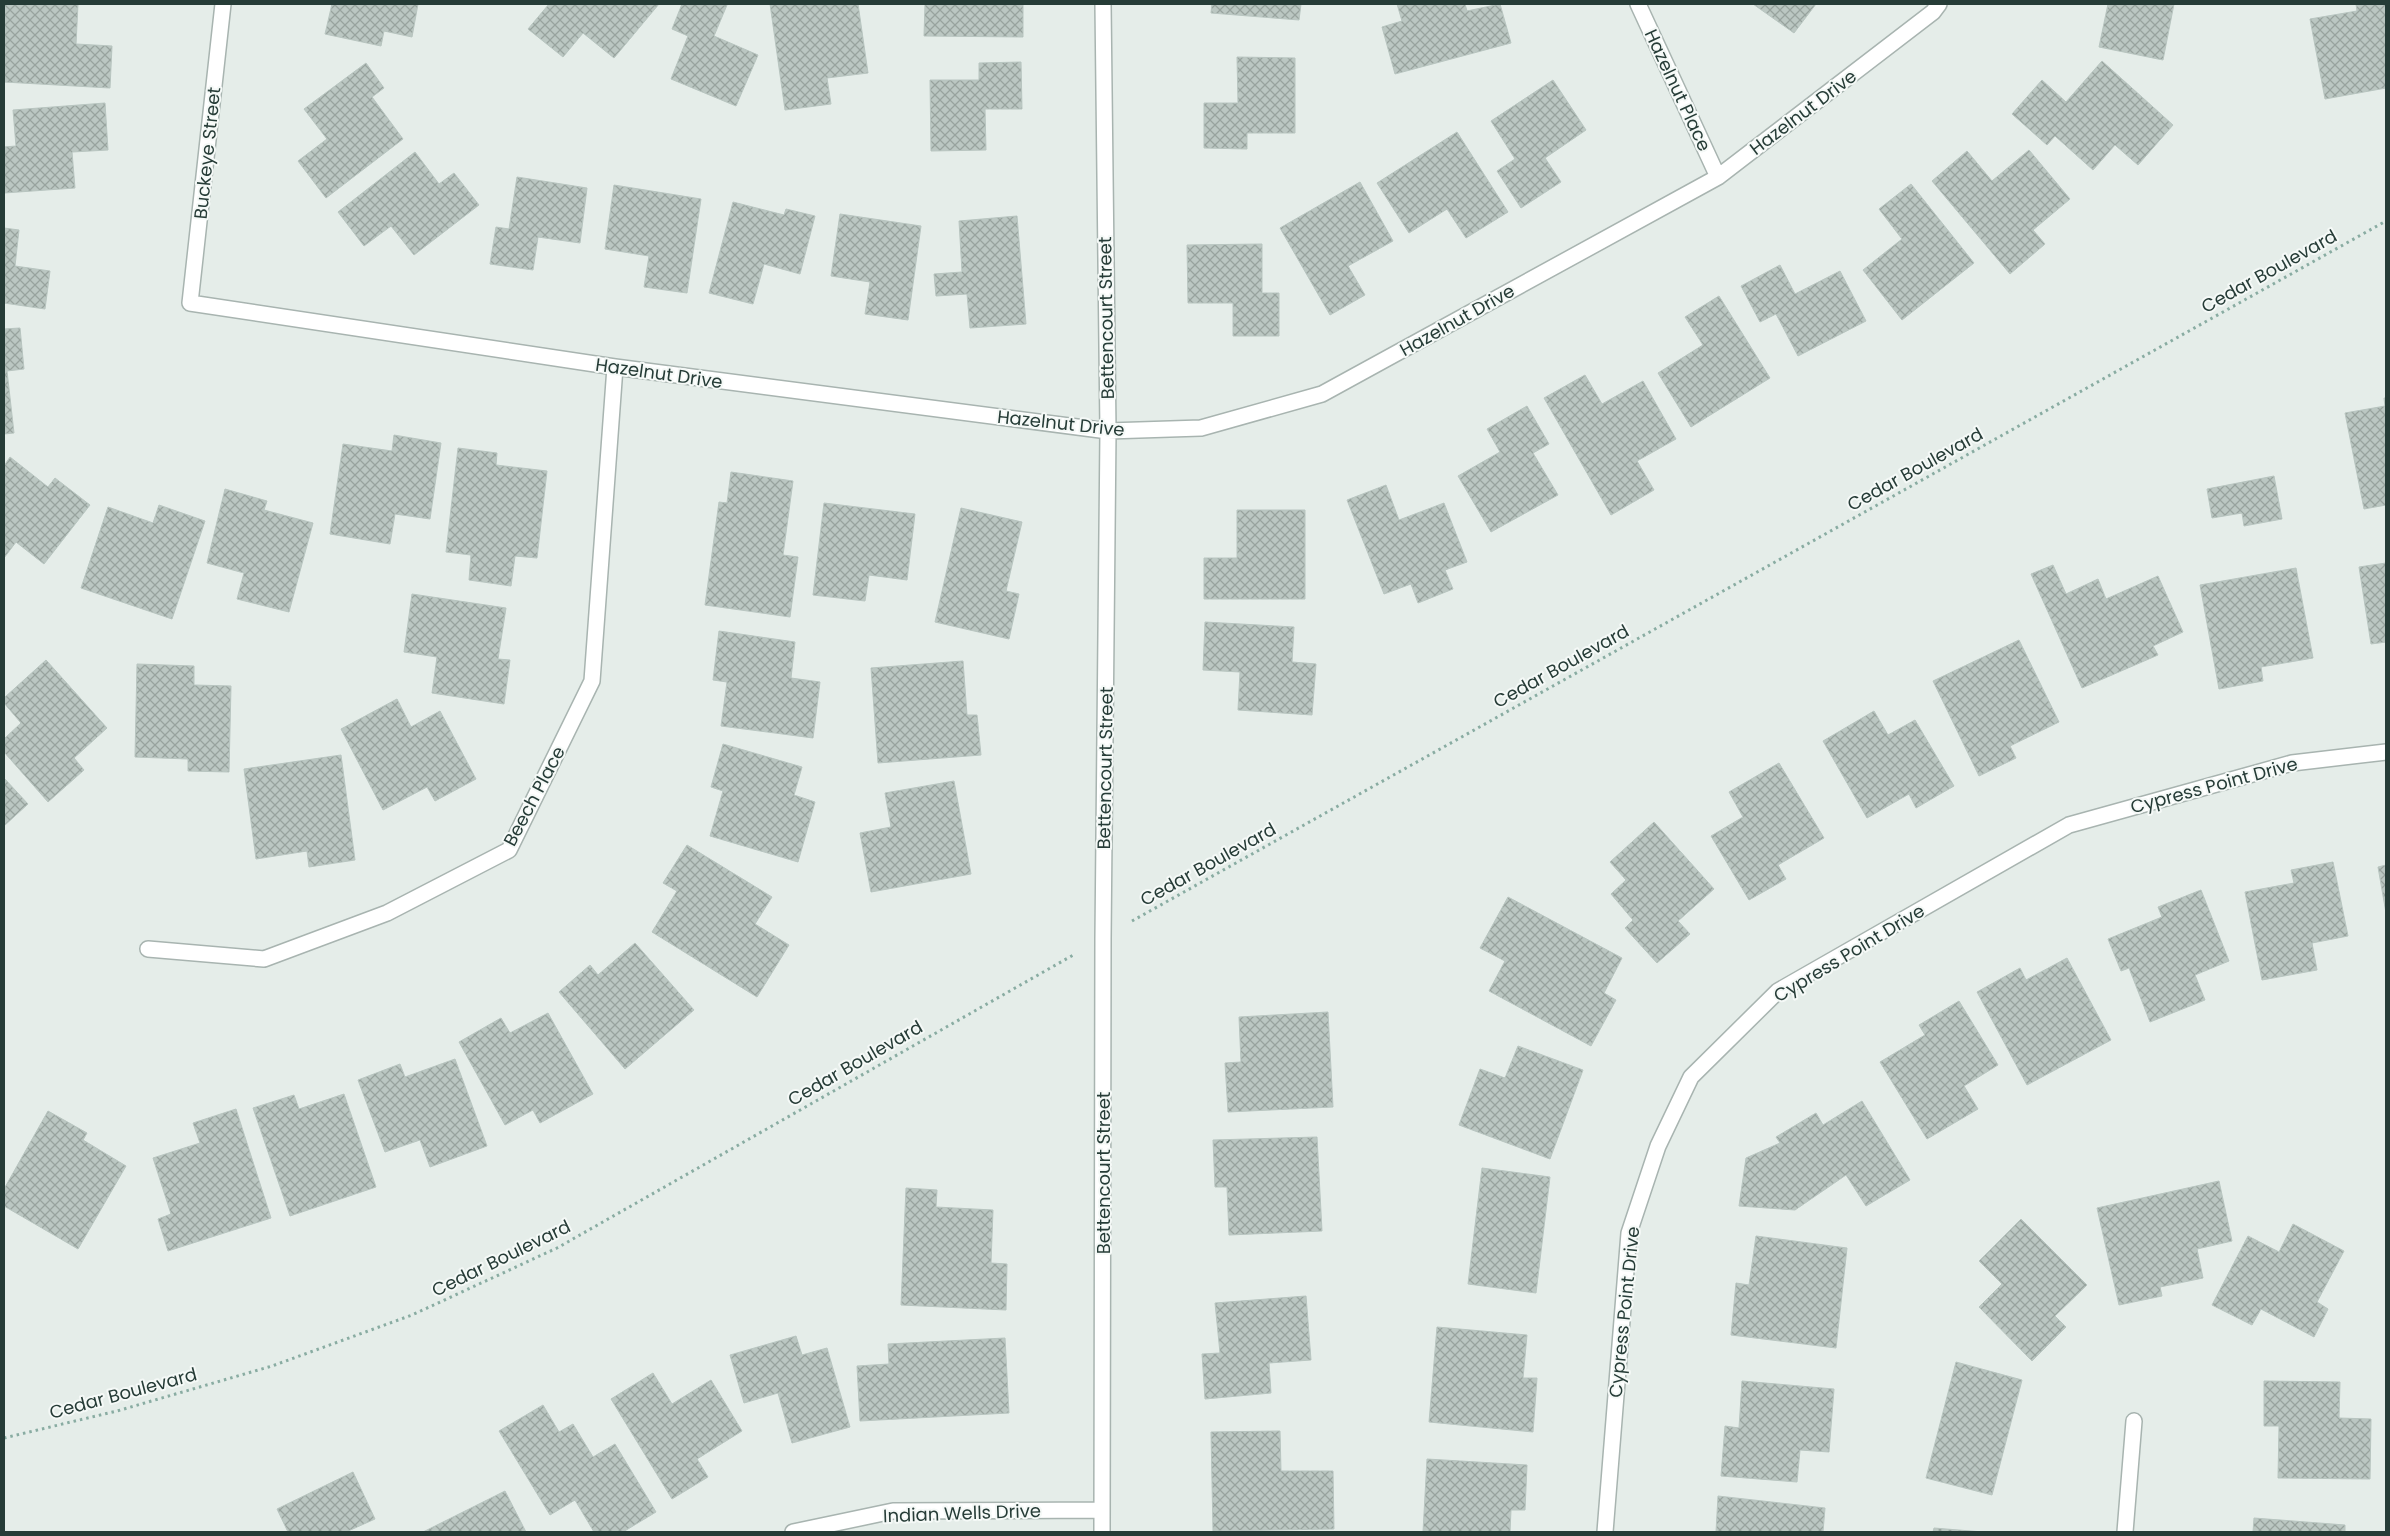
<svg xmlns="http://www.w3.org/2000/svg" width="2390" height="1536" font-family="Poppins,sans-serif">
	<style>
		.building { fill: url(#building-cross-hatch); stroke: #b8c5c0 }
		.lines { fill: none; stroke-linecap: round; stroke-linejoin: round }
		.minor-casing { stroke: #a8b4b0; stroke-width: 18 }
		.path { stroke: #89aca2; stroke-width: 3; stroke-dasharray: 2.5 4; stroke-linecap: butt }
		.minor { stroke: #fff; stroke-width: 15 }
		.labels { text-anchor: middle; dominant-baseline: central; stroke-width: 4; stroke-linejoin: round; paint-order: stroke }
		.street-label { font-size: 18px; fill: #263c37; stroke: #f5f9f7 }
	</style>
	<defs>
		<pattern id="building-cross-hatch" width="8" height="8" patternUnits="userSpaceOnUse" patternTransform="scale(1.25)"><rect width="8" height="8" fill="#bbc7c2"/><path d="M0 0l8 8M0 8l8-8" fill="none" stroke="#98a39e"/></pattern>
	</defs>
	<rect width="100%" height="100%" fill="#e5ede9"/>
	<!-- building -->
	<path class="building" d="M 4,4 L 78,4 L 76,44 L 112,46 L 110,88 L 4,82 Z
		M 332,4 L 331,4 L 418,4 L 412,37 L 384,31 L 381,46 L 325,34 Z
		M 549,4 L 659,4 L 614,58 L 583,33 L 563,57 L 528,29 Z
		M 682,4 L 727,5 L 714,36 L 758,55 L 736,106 L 671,79 L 688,36 L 672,29 Z
		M 770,4 L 858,4 L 868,73 L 827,78 L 831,104 L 785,110 Z
		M 925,4 L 1023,4 L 1023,37 L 924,36 Z
		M 1212,4 L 1301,4 L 1299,20 L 1211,13 Z
		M 1397,4 L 1465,4 L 1467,11 L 1500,4 L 1511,43 L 1395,74 L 1382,27 L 1402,21 Z
		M 1753,4 L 1816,4 L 1794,33 Z
		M 2108,4 L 2174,4 L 2163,60 L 2099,47 Z
		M 2356,4 L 2386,4 L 2386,88 L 2325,99 L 2310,19 L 2357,11 Z
		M 1237,57 L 1295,58 L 1295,133 L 1247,133 L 1247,149 L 1204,148 L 1204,103 L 1238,103 Z
		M 2102,61 L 2173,125 L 2138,165 L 2115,145 L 2093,170 L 2055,136 L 2047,145 L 2012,114 L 2042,80 L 2066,102 Z
		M 1021,62 L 1022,109 L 985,109 L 986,150 L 931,151 L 930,80 L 979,80 L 979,63 Z
		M 366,63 L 384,88 L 372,97 L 403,139 L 326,198 L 298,161 L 327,139 L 304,109 Z
		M 1553,80 L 1586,130 L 1545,158 L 1561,182 L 1521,208 L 1497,171 L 1515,159 L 1491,121 Z
		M 105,103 L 108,150 L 72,152 L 75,188 L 4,193 L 4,147 L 16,146 L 13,110 Z
		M 1457,132 L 1508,212 L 1466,238 L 1447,209 L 1409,233 L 1377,183 Z
		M 2029,150 L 2070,199 L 2033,230 L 2045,244 L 2010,274 L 1932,181 L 1967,151 L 1992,181 Z
		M 415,152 L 439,184 L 454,173 L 479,205 L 414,255 L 391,226 L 364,246 L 338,212 Z
		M 517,177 L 587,188 L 580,243 L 538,237 L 533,270 L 490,264 L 496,227 L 509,229 Z
		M 1360,182 L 1393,241 L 1348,266 L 1365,295 L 1330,315 L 1280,228 Z
		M 1911,184 L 1974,263 L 1902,320 L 1863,270 L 1902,239 L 1879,209 Z
		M 614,185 L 701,199 L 687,293 L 644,287 L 649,256 L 605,249 Z
		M 733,202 L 784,215 L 786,209 L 815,216 L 800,274 L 764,264 L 753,304 L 709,293 Z
		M 840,214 L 921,226 L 908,320 L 865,314 L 870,282 L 831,276 Z
		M 1017,216 L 1026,324 L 970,328 L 967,294 L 936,296 L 934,274 L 962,272 L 959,221 Z
		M 4,228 L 19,230 L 15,266 L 50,271 L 45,309 L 4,303 Z
		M 1262,244 L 1262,293 L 1279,293 L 1279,336 L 1233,336 L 1233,303 L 1188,303 L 1187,245 Z
		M 1780,265 L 1795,294 L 1840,271 L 1866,321 L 1798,356 L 1776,314 L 1760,322 L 1741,286 Z
		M 1719,296 L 1770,378 L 1691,427 L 1658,373 L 1703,345 L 1685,317 Z
		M 20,328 L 24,369 L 7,371 L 14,433 L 4,434 L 4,329 Z
		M 1585,375 L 1602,404 L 1643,381 L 1676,439 L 1637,461 L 1654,490 L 1611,515 L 1544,398 Z
		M 2384,398 L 2386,398 L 2386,505 L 2364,509 L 2345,413 L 2385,406 Z
		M 1527,406 L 1549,444 L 1533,453 L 1558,495 L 1491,532 L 1458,476 L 1500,452 L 1487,429 Z
		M 394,435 L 441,443 L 430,519 L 395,514 L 390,544 L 330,534 L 343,444 L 392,451 Z
		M 458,448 L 497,453 L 496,465 L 547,471 L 537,558 L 515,556 L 511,586 L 469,580 L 471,555 L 446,552 Z
		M 10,457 L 48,487 L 55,478 L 90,505 L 44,564 L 16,542 L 4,558 L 4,466 Z
		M 731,472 L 793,481 L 783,555 L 798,557 L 790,617 L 705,605 L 719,502 L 727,503 Z
		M 2274,476 L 2282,519 L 2244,526 L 2242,513 L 2212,518 L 2207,489 Z
		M 1386,485 L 1399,520 L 1444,503 L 1467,562 L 1445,570 L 1453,589 L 1418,603 L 1411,584 L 1384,594 L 1347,500 Z
		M 225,489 L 267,501 L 264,510 L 313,523 L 289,612 L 237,599 L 244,573 L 207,563 Z
		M 824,503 L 915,514 L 907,580 L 869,575 L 865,601 L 813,595 Z
		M 159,505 L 205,521 L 172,619 L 81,588 L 108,507 L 153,523 Z
		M 961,508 L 1022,522 L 1006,591 L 1019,594 L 1009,639 L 935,622 Z
		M 1237,510 L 1305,510 L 1305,599 L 1204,599 L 1204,558 L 1237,558 Z
		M 2386,563 L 2386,642 L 2371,644 L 2359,567 Z
		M 2053,565 L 2066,594 L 2098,579 L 2106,599 L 2158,576 L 2183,632 L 2153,646 L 2158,655 L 2082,688 L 2031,574 Z
		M 2296,568 L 2313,658 L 2261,667 L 2263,681 L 2219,689 L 2200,585 Z
		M 412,594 L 506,608 L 498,659 L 510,660 L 504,704 L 432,693 L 437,657 L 404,652 Z
		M 1205,622 L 1294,627 L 1292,662 L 1316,664 L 1312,715 L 1238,710 L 1240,672 L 1203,670 Z
		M 719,631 L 795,642 L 791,678 L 820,682 L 813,738 L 721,726 L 727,682 L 713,680 Z
		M 2019,640 L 2059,722 L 2010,746 L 2016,758 L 1979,776 L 1933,681 Z
		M 46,660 L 107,728 L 74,758 L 84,770 L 48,802 L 4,752 L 4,739 L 21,723 L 4,703 L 4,698 Z
		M 963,661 L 967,715 L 977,715 L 981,755 L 878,763 L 871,668 Z
		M 137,664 L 194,666 L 194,685 L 231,686 L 229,772 L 188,771 L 188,759 L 135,757 Z
		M 397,699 L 411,727 L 440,711 L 476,779 L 435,801 L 427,787 L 383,810 L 341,729 Z
		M 1874,711 L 1888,735 L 1915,720 L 1954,786 L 1916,808 L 1909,794 L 1867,818 L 1823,741 Z
		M 723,744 L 802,767 L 794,795 L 815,802 L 798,862 L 710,836 L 723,791 L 711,787 Z
		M 341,755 L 355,860 L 309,867 L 307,851 L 256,859 L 244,769 Z
		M 1779,763 L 1824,838 L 1778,865 L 1786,879 L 1749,900 L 1711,836 L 1743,817 L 1729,792 Z
		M 4,778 L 28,804 L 4,826 Z
		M 954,781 L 971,874 L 871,892 L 860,833 L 891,827 L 885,793 Z
		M 1654,822 L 1714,889 L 1678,921 L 1690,934 L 1657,963 L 1625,928 L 1633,920 L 1611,894 L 1626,880 L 1610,862 Z
		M 687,845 L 772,897 L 755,924 L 789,945 L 757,997 L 652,932 L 677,891 L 663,883 Z
		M 2333,862 L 2348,936 L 2312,943 L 2317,970 L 2262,980 L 2245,892 L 2294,883 L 2291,870 Z
		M 2386,865 L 2386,913 L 2378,867 Z
		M 2201,890 L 2229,961 L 2195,975 L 2205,1000 L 2150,1022 L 2129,968 L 2121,971 L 2108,939 L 2162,917 L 2158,907 Z
		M 1508,897 L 1622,958 L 1604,993 L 1616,1000 L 1591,1046 L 1489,991 L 1505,961 L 1480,948 Z
		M 635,943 L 694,1010 L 625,1069 L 559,992 L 590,965 L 598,975 Z
		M 2067,958 L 2111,1040 L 2027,1085 L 1977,992 L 2020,968 L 2026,980 Z
		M 1959,1001 L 1998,1065 L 1964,1086 L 1978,1109 L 1927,1139 L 1880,1062 L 1925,1035 L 1919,1025 Z
		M 1328,1012 L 1333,1107 L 1228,1112 L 1225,1063 L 1241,1062 L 1239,1017 Z
		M 548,1013 L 593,1094 L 540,1123 L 533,1110 L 505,1125 L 459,1042 L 501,1018 L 510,1033 Z
		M 1518,1046 L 1583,1070 L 1550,1159 L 1459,1125 L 1480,1069 L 1505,1078 Z
		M 455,1059 L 487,1146 L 430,1167 L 420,1140 L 385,1152 L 358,1080 L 400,1064 L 405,1077 Z
		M 344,1094 L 376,1187 L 290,1216 L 253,1108 L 294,1095 L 299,1109 Z
		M 1862,1101 L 1910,1180 L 1866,1206 L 1846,1175 L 1795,1210 L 1739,1206 L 1746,1158 L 1780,1143 L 1776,1137 L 1816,1113 L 1823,1125 Z
		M 236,1109 L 271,1218 L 168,1251 L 158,1219 L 171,1214 L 153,1158 L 200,1143 L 193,1123 Z
		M 48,1111 L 87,1133 L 83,1140 L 126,1166 L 78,1249 L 4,1206 L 4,1189 Z
		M 1317,1137 L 1322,1231 L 1229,1235 L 1227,1187 L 1215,1187 L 1213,1140 Z
		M 1482,1168 L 1550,1177 L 1536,1293 L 1468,1284 Z
		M 2219,1181 L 2232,1241 L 2197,1249 L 2203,1278 L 2160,1287 L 2162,1296 L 2119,1305 L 2097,1208 Z
		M 906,1188 L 937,1190 L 936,1207 L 993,1210 L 991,1263 L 1007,1264 L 1006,1310 L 901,1305 Z
		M 2021,1219 L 2087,1285 L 2055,1316 L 2066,1327 L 2032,1361 L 1979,1307 L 2002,1284 L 1979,1261 Z
		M 2293,1224 L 2344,1251 L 2317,1302 L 2328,1309 L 2314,1337 L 2261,1309 L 2252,1325 L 2212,1305 L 2248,1236 L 2279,1252 Z
		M 1756,1236 L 1847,1248 L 1836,1348 L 1731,1335 L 1736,1283 L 1749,1285 Z
		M 1306,1296 L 1311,1360 L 1269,1363 L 1271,1393 L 1205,1399 L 1202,1354 L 1220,1353 L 1215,1303 Z
		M 1437,1327 L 1527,1335 L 1523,1378 L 1537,1378 L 1533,1432 L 1429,1422 Z
		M 796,1336 L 802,1355 L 827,1348 L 850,1427 L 792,1443 L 778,1393 L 744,1403 L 730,1355 Z
		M 1005,1338 L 1009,1413 L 860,1421 L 857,1366 L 889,1364 L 888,1344 Z
		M 1956,1362 L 2022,1380 L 1992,1495 L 1926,1478 Z
		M 653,1373 L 672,1404 L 711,1380 L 742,1431 L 697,1459 L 708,1477 L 672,1499 L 611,1399 Z
		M 1742,1381 L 1834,1389 L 1829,1452 L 1800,1450 L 1797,1482 L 1721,1476 L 1725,1426 L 1739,1428 Z
		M 2264,1381 L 2340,1382 L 2339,1418 L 2371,1419 L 2370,1479 L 2278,1478 L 2279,1426 L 2264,1426 Z
		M 543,1405 L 559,1432 L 573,1424 L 593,1457 L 615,1444 L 656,1512 L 623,1532 L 594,1532 L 575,1500 L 550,1515 L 499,1431 Z
		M 1280,1431 L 1281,1471 L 1333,1471 L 1334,1529 L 1213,1531 L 1211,1432 Z
		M 1427,1459 L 1527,1465 L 1525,1510 L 1511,1510 L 1510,1532 L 1423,1532 Z
		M 353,1472 L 375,1519 L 346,1532 L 288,1532 L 277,1509 Z
		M 505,1491 L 526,1532 L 423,1532 Z
		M 1718,1496 L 1825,1508 L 1823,1532 L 1716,1532 Z
		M 2254,1518 L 2345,1525 L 2345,1532 L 2253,1532 Z
		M 1934,1528 L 1983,1532 L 1933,1532 Z"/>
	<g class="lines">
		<!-- minor casing -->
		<g class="minor-casing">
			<path id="minor" d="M 223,4 L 190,303 L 615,367 L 1108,431 L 1201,428 L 1322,394 L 1718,177 L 1933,12 L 1939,4
				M 1638,4 L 1718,177
				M 148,949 L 264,959 L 387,913 L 509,850 L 592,681 L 615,367
				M 793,1532 L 893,1511 L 1102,1510
				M 1102,1532 L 1103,938 L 1108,431 L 1103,4
				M 1605,1532 L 1629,1233 L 1658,1146 L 1691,1077 L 1778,991 L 2069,825 L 2292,763 L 2386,752
				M 2125,1532 L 2134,1421"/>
		</g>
		<!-- path -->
		<path class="path" d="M 1132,921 L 2386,221
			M 4,1438 L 117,1411 L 272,1366 L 412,1315 L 557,1248 L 1075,954"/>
		<!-- minor -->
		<use href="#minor" class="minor"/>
	</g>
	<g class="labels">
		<!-- street labels -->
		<g class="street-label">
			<text transform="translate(1678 90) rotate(65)">Hazelnut Place</text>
			<text transform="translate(1803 112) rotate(-37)">Hazelnut Drive</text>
			<text transform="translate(207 153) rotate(-84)">Buckeye Street</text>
			<text transform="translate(2269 271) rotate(-29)">Cedar Boulevard</text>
			<text transform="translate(1106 318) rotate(-91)">Bettencourt Street</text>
			<text transform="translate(1457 320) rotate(-29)">Hazelnut Drive</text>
			<text transform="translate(659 373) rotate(8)">Hazelnut Drive</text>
			<text transform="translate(1061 423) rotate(6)">Hazelnut Drive</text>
			<text transform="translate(1915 469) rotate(-29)">Cedar Boulevard</text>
			<text transform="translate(1561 666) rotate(-29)">Cedar Boulevard</text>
			<text transform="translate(1105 768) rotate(-89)">Bettencourt Street</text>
			<text transform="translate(2214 785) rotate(-15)">Cypress Point Drive</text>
			<text transform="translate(534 796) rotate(-62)">Beech Place</text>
			<text transform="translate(1208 864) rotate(-29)">Cedar Boulevard</text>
			<text transform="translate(1849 953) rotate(-31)">Cypress Point Drive</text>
			<text transform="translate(855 1063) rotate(-30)">Cedar Boulevard</text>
			<text transform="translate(1103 1173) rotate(-90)">Bettencourt Street</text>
			<text transform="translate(501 1258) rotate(-26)">Cedar Boulevard</text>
			<text transform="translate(1624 1312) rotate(-84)">Cypress Point Drive</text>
			<text transform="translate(123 1393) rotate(-15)">Cedar Boulevard</text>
			<text transform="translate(962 1513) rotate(-2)">Indian Wells Drive</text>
		</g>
	</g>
	<!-- border -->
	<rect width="2390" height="1536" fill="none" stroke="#263c37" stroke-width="10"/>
</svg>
